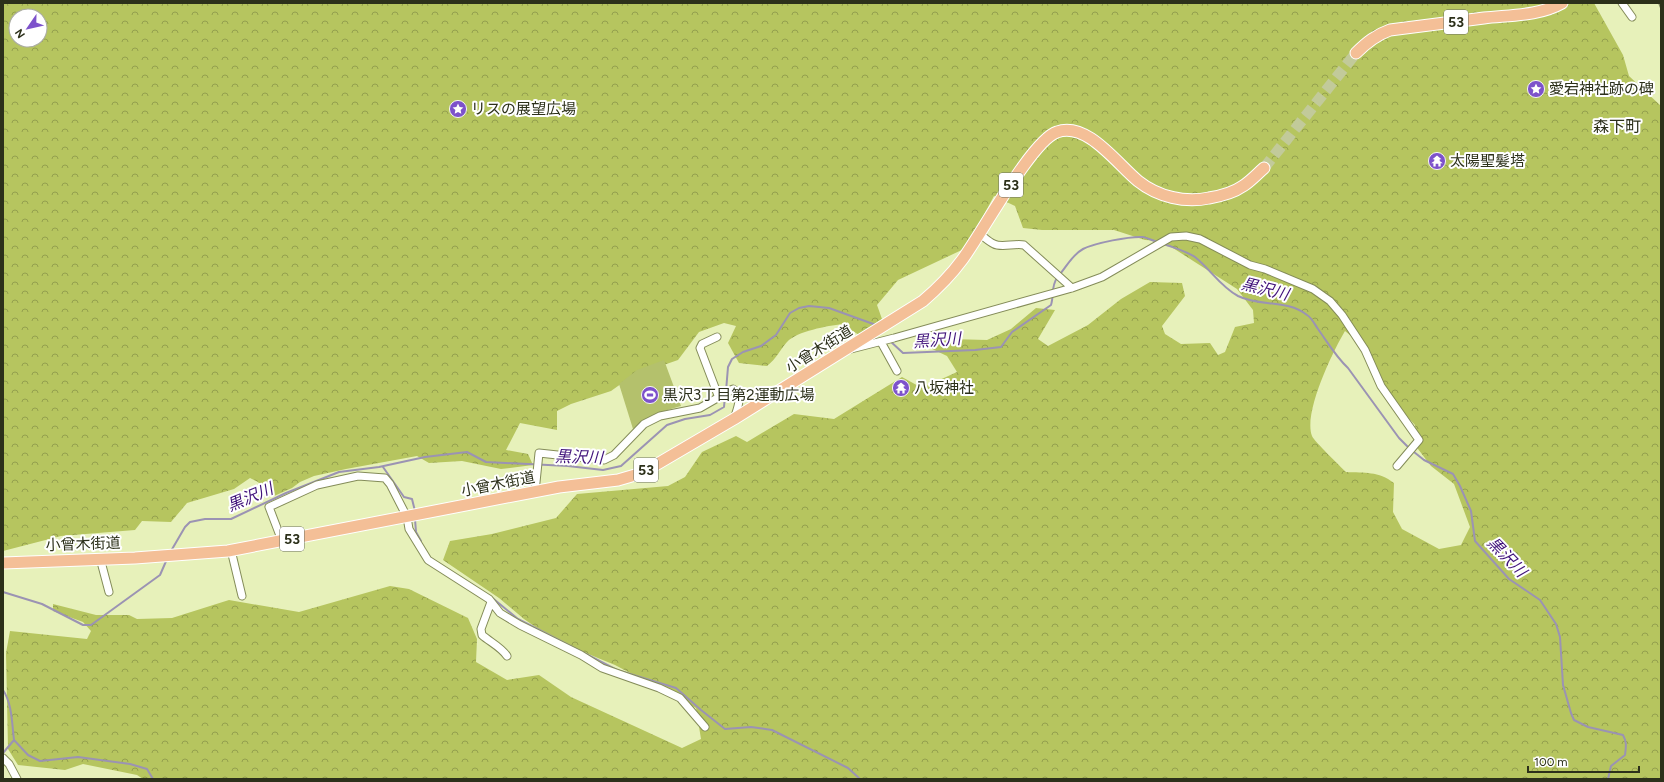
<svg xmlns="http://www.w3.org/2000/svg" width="1664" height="782" font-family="Figtree,'Noto Sans JP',sans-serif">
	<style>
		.forest { fill: url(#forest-crowns); fill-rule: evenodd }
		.pitch { fill: #b4c16c }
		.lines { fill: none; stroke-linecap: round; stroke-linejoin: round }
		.stream { stroke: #9b93b3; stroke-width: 2 }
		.primary-tunnel { stroke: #c2ca9a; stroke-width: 11; stroke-dasharray: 11 5.5; stroke-linecap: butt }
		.minor-casing { stroke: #848c59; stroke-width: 9 }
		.primary-casing { stroke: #fff; stroke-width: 13 }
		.minor { stroke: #fff; stroke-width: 7 }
		.primary { stroke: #f4bf97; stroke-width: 11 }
		.rail { stroke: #828964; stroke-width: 2; stroke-dasharray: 6 3; stroke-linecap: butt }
		.labels { text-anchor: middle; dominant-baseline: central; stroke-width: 4; stroke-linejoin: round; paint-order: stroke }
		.shield { fill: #fff; stroke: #6b6e5f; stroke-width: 1 }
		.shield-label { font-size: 14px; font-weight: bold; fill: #2c301a }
		.poi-label { font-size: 15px; fill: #2c301a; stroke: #fff; text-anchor: start }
		.street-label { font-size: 15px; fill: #2c301a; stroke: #fff }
		.neighbourhood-label { font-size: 16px; fill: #2c301a; stroke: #fff }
		.water-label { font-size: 16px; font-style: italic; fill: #40127a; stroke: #fff }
	</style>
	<defs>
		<pattern id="forest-crowns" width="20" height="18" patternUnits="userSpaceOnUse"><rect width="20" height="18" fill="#b6c55f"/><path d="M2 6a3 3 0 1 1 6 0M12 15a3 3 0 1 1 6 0" fill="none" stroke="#94a04e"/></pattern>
	</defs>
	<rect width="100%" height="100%" fill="#e7f1ba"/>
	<!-- forest -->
	<path class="forest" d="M 3,3 L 1594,3 L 1623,55 L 1629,76 L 1661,106 L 1661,779 L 143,779 L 137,775 L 83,764 L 65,770 L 18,765 L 8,749 L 6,653 L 10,631 L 87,639 L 91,631 L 83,622 L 53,611 L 53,604 L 96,615 L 129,615 L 137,619 L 172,618 L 229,600 L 299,612 L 390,586 L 409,589 L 468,618 L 477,639 L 476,662 L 507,680 L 539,675 L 571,697 L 682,748 L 701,739 L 696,708 L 615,665 L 554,640 L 524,619 L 499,598 L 443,560 L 450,541 L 492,534 L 556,518 L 577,494 L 668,486 L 685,477 L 702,452 L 736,436 L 747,442 L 794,414 L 834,419 L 902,377 L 922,388 L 957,372 L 947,356 L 926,346 L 930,341 L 950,339 L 987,340 L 1011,329 L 1036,308 L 1055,310 L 1038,339 L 1048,346 L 1088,325 L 1121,299 L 1150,282 L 1182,283 L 1185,296 L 1162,326 L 1165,334 L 1181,344 L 1210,343 L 1218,355 L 1225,352 L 1235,327 L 1254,323 L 1253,310 L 1237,289 L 1162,241 L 1145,240 L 1114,230 L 1042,230 L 1023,228 L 1015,206 L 994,196 L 966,248 L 898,280 L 877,305 L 882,319 L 859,335 L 842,324 C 828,326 797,331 787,342 C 779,351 777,358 767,366 L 739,363 L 728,343 L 736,326 L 724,323 L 699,332 L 678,360 L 632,376 L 611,391 L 571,404 L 557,411 L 557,430 L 520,423 L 506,450 L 528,454 L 533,465 L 501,469 L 462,461 L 429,463 L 417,456 L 346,469 L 314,476 L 300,482 L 292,488 L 272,497 L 258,482 L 250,478 L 234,489 L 187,503 L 171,522 L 142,521 L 135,530 L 61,536 L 3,551 ZM 16,16 L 40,16 L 40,40 L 16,40 ZM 1345,331 L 1367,349 L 1377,384 L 1415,425 L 1418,449 L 1431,466 L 1454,484 L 1470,527 L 1461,545 L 1439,549 L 1402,529 L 1393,512 L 1394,483 C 1378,471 1365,473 1346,472 C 1340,466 1314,441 1312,436 C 1303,413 1333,351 1345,331 Z"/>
	<!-- pitch -->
	<path class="pitch" d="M 664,360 L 681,406 C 662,411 648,417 633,429 L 619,384 L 637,370 Z"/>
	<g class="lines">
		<!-- stream -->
		<path class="stream" d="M 1164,244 C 1174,248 1186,251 1195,257 C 1210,269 1221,287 1238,296 C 1260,307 1287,299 1307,315 C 1312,318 1315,325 1318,329 C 1328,343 1336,357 1348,368 L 1399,438 L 1409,448 L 1424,460 L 1453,474 L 1460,486 L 1471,511 L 1475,541 L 1509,579 L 1540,600 L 1556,624 L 1560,637 L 1563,685 L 1571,713 L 1574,720 L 1588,727 L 1623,735 C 1627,742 1626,747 1625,755 L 1611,766 L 1608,779
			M 1060,274 C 1067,266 1072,255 1083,249 C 1095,243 1130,236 1143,237 C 1148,238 1153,241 1158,242
			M 889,340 L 903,353 L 975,350 L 1001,347 L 1012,332 L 1051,305 C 1054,296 1051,286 1057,278
			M 726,391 L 728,367 L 732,359 L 743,352 L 761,346 L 776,335 L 790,313 L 799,308 L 809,306 L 829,308 L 876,325
			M 383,467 L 404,497 L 412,499 L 415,511
			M 415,519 L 416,532 L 421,541
			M 171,551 L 185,527 L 190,522 L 205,519 L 231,519 L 286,493 L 339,472 L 379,467 L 425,457 L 467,452 L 486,462 L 568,466 L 603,470 L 621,466 L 667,425 L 685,419 L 710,415 L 724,407 L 725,396
			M 3,592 L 42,604 L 83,625 L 91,625 L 160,575 L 167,559
			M 490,596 L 518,619 L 617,670 L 676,688 L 701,710 L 725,729 L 751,727 L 772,730 L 848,768 L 860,779
			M 3,690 C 12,703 12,724 14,740 L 3,753
			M 14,740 L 28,755 L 40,761 L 78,757 L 130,764 L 147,769 L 153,779"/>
		<!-- primary-tunnel -->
		<path class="primary-tunnel" d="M 1264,168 L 1356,53"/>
		<!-- minor casing -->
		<g class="minor-casing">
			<path id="minor" d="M 1622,3 L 1632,17
				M 980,234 C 984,237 989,242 994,244 C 1001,248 1015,243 1024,245 L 1072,288
				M 717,337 L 702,344 L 700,348 L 719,398
				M 881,342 L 897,371
				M 851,349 L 894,338 L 1072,288 L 1102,277 L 1171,237 L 1186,236 L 1200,239 L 1250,265 L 1265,269 L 1313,289 L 1330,301 L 1342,315 L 1365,350 L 1381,386 L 1419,440 L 1397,466
				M 535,492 L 539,453 L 604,460 L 614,455 L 644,424 L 660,416 L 700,408 L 733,389 C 744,396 737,409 734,419
				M 282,541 L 269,507 L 317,485 L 358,476 L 385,478 L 390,484 L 407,517 L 409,529 L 428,560 L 489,599 L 500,613 L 520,625 L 581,655 L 602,668 L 659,688 L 680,698 L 705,727
				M 231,550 L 242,596
				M 100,558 L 109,592
				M 491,602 L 481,629 L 482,635 C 490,642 501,647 507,656
				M 3,758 L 9,764 L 17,779"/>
		</g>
		<!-- primary casing -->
		<g class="primary-casing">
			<path id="primary" d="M 1356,53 C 1367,42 1376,35 1390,30 C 1422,26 1453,22 1484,18 C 1510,15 1539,16 1562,3
				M 3,563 L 135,558 L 228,551 L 559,487 L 618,480 L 642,473 L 734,419 L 923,301 C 937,289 951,275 962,260 C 981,235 1032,140 1057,132 C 1087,121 1117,164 1138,181 C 1158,197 1185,203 1209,198 C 1221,196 1233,193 1243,186 C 1251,181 1257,174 1264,168"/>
		</g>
		<!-- minor -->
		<use href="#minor" class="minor"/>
		<!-- primary -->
		<use href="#primary" class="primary"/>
		<!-- rail -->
		<path class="rail" d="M 1659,3 L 1661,8"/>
	</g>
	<!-- icons -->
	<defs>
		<g id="sight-disc" transform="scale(0.9)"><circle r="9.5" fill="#7d52cb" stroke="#fff"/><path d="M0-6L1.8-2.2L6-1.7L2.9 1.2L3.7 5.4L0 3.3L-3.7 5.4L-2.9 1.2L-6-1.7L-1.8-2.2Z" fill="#fff"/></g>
		<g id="temple-disc" transform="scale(0.9)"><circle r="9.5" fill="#7d52cb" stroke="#fff"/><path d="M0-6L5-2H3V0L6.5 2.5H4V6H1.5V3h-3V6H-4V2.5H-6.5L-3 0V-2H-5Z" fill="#fff"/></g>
		<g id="stadium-disc" transform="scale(0.9)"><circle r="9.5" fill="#7d52cb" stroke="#fff"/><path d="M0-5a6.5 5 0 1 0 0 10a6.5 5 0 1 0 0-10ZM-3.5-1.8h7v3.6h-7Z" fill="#fff"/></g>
	</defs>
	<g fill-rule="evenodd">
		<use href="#sight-disc" x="1536" y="89"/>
		<use href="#sight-disc" x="458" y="109"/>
		<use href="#temple-disc" x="1437" y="161"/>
		<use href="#temple-disc" x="901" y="388"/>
		<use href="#stadium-disc" x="650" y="395"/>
	</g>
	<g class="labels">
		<!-- shield labels -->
		<g class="shield">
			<rect x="1444" y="10" width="24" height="24" rx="3"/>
			<rect x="999" y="173" width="24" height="24" rx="3"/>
			<rect x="634" y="458" width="24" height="24" rx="3"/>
			<rect x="280" y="527" width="24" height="24" rx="3"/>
		</g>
		<g class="shield-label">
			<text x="1456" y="22">53</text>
			<text x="1011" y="185">53</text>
			<text x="646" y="470">53</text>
			<text x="292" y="539">53</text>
		</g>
		<!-- poi labels -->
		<g class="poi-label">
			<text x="1549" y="89">愛宕神社跡の碑</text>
			<text x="471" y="109">リスの展望広場</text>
			<text x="1450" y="161">太陽聖髪塔</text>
			<text x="914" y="388">八坂神社</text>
			<text x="663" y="395">黒沢3丁目第2運動広場</text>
		</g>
		<!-- street labels -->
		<g class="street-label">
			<text transform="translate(819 349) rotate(-32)">小曾木街道</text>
			<text transform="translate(498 484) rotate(-11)">小曾木街道</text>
			<text transform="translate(83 544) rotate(-2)">小曾木街道</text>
		</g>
		<!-- neighbourhood labels -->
		<g class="neighbourhood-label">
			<text x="1617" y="126">森下町</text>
		</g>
		<!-- water labels -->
		<g class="water-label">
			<text transform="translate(1265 289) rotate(14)">黒沢川</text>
			<text transform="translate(937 340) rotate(-4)">黒沢川</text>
			<text transform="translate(579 457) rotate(2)">黒沢川</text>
			<text transform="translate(250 497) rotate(-23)">黒沢川</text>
			<text transform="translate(1507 557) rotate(46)">黒沢川</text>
		</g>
	</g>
	<!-- border -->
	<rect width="1664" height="782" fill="none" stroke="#2c301a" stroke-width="8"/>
	<!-- north arrow -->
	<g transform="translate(28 28) rotate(236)"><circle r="19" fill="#ffffff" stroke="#abaca3"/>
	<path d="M0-3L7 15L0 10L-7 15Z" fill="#7d52cb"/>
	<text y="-6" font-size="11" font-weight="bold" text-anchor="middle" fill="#2c301a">N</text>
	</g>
	<!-- scale -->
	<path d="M1528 766v6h111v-6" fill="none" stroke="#2c301a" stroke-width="2"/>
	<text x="1534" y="766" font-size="12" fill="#2c301a" stroke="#ffffff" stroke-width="3" paint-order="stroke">100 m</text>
</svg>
